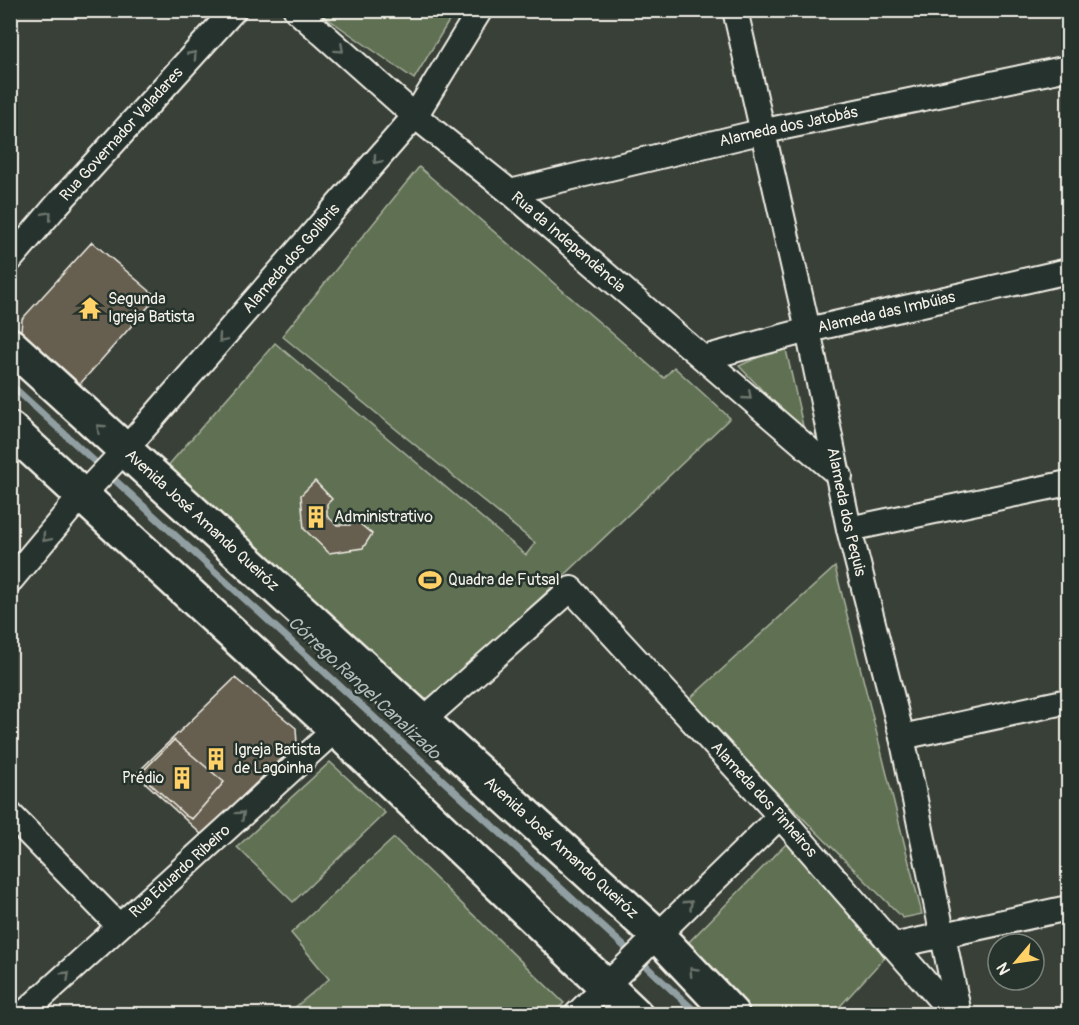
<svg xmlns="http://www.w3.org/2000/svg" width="1079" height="1025" font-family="Pangolin,sans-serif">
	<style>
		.green { fill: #617153; stroke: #aab19e; stroke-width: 1.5 }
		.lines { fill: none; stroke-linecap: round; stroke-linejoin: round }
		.stream { stroke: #919fa2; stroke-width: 7 }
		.building { fill: #665e50; stroke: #f4f1e8; stroke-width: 1.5 }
		.street-casing { stroke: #f4f1e8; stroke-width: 28 }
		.secondary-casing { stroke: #f4f1e8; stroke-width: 38 }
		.street { stroke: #26332d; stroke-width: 24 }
		.secondary { stroke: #26332d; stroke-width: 33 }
		.oneway { stroke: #6e766e }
		.labels { text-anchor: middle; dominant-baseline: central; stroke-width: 5; stroke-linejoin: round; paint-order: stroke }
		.street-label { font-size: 16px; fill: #f4f1e8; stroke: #26332d }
		.poi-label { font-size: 16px; fill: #f4f1e8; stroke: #26332d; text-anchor: start }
		.water-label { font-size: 18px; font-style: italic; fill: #b2bab9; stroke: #26332d }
	</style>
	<rect width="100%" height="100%" fill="#394038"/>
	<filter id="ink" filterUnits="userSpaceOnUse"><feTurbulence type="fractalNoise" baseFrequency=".0167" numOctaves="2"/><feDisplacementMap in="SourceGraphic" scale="12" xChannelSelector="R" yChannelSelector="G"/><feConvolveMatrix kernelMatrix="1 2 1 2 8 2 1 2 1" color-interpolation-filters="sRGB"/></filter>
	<g filter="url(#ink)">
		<!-- green -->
		<path class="green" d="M 317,11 L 455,10 L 455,11 L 414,79 Z
			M 419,167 L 664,378 L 674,367 L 730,418 L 428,705 L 166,468 L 275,343 L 526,555 L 535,543 L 282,336 Z
			M 785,345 L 805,435 L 739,366 Z
			M 835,567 L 922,914 L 903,918 L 686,702 Z
			M 330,762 L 385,813 L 293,902 L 237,847 Z
			M 394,838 L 564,1003 L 552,1014 L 287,1014 L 329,979 L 291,933 Z
			M 787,843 L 885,957 L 833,1014 L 738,1014 L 677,954 Z"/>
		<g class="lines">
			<!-- stream -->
			<path class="stream" d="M 10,384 L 698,1014"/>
		</g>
		<!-- building -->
		<path class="building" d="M 92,242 L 157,297 L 80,384 L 21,331 L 22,319 Z
			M 315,481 L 332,499 L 327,504 L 327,516 L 337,525 L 350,525 L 354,519 L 372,534 L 363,548 L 329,553 L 304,529 L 301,495 Z
			M 235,678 L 296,728 L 297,744 L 202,835 L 136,774 Z
			M 174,740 L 224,782 L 192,819 L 186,816 L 140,774 Z"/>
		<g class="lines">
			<!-- street casing -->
			<g class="street-casing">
				<g id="street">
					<path id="s1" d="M 296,10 L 415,116 L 510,192 L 840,476"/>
					<path id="s2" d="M 735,10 L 808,330 L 849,529 L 902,737 L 959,1014"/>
					<path id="s3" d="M 510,192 L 760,132 L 1068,68"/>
					<path id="s4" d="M 10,260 L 56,206 L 234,10"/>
					<path id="s5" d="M 704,358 L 808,330 L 1068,271"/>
					<path d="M 849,529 L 1068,483"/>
					<path id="s6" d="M 10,581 L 76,502 L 124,451 L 415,116 L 480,10"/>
					<path id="s7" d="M 421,722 L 571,589 L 780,816 L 953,1014"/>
					<path d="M 902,737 L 1068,701"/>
					<path d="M 10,814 L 119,926"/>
					<path d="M 893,946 L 1068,908"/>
					<path id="s8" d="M 23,1014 L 336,729"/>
					<path d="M 577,1014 L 780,816"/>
				</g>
			</g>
			<!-- secondary casing -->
			<g class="secondary-casing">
				<g id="secondary">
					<path id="s9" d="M 10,345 L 657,935 L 732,1014"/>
					<path d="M 10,429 L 336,729 L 635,1014"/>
				</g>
			</g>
			<!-- street -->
			<use href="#street" class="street"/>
			<!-- secondary -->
			<use href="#secondary" class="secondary"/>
		</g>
		<!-- one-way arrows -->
		<defs><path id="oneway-chevron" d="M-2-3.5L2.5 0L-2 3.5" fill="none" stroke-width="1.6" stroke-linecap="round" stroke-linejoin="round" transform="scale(1.5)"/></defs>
		<g class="oneway">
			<use href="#oneway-chevron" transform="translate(340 49) rotate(42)"/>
			<use href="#oneway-chevron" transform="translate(193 55) rotate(-48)"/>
			<use href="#oneway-chevron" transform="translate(377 160) rotate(131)"/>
			<use href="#oneway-chevron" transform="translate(48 215) rotate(-50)"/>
			<use href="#oneway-chevron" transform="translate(222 339) rotate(131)"/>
			<use href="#oneway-chevron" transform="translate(748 396) rotate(41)"/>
			<use href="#oneway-chevron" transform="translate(100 428) rotate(-137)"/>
			<use href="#oneway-chevron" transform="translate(46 538) rotate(130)"/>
			<use href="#oneway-chevron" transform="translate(241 815) rotate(-42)"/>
			<use href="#oneway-chevron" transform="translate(689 904) rotate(-44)"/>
			<use href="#oneway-chevron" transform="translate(693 971) rotate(-133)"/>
			<use href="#oneway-chevron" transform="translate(66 975) rotate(-43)"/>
		</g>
	</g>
	<!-- icons -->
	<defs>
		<g id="temple-bare" transform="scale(1.8)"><path d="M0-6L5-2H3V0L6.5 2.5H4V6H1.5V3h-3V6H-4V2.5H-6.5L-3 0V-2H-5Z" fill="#ffd166" stroke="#26332d" stroke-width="2.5" paint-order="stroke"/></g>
		<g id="building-bare" transform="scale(1.8)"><path d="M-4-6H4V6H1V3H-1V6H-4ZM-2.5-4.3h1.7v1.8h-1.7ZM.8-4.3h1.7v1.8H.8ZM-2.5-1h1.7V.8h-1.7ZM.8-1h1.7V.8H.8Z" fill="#ffd166" stroke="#26332d" stroke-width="2.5" paint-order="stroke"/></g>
		<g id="stadium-bare" transform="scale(1.8)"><path d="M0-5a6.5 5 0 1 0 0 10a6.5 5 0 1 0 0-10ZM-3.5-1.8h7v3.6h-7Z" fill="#ffd166" stroke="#26332d" stroke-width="2.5" paint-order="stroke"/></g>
	</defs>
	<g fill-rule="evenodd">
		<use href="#temple-bare" x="90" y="308"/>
		<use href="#building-bare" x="316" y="517"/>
		<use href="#stadium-bare" x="430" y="580"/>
		<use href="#building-bare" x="216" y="759"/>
		<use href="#building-bare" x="182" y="778"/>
	</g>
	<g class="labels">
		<!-- street labels -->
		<g class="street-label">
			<text stroke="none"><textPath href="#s3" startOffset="286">Alameda dos Jatobás</textPath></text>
			<text stroke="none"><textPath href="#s4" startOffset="168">Rua Governador Valadares</textPath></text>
			<text stroke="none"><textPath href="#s1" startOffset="358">Rua da Independência</textPath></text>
			<text stroke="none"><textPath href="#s6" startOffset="428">Alameda dos Golibris</textPath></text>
			<text stroke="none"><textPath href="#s5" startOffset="188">Alameda das Imbúias</textPath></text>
			<text stroke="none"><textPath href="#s2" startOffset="514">Alameda dos Pequis</textPath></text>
			<text stroke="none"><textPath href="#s9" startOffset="260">Avenida José Amando Queiróz</textPath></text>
			<text stroke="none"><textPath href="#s7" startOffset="486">Alameda dos Pinheiros</textPath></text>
			<text stroke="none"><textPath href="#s9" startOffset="746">Avenida José Amando Queiróz</textPath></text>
			<text stroke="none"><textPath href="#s8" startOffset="212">Rua Eduardo Ribeiro</textPath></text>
		</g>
		<!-- poi labels -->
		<g class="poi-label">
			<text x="108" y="299">Segunda<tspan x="108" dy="18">Igreja Batista</tspan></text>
			<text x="334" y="517">Administrativo</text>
			<text x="448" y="580">Quadra de Futsal</text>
			<text x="234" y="750">Igreja Batista<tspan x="234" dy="18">de Lagoinha</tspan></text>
			<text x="164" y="778" text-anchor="end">Prédio</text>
		</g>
		<!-- water labels -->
		<g class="water-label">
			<text transform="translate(364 688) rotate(43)">Córrego Rangel Canalizado</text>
		</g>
	</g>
	<!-- margin -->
	<rect width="1079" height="1025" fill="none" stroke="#26332d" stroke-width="36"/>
	<rect x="18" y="18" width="1043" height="989" fill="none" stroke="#f4f1e8" stroke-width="2" filter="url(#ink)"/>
	<!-- north arrow -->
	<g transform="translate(1016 962) rotate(241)"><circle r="28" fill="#26332d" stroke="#787f78" stroke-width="1.5"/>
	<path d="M0-4.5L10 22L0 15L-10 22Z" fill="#ffd166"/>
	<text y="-9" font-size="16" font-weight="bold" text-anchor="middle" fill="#f4f1e8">N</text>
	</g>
</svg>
